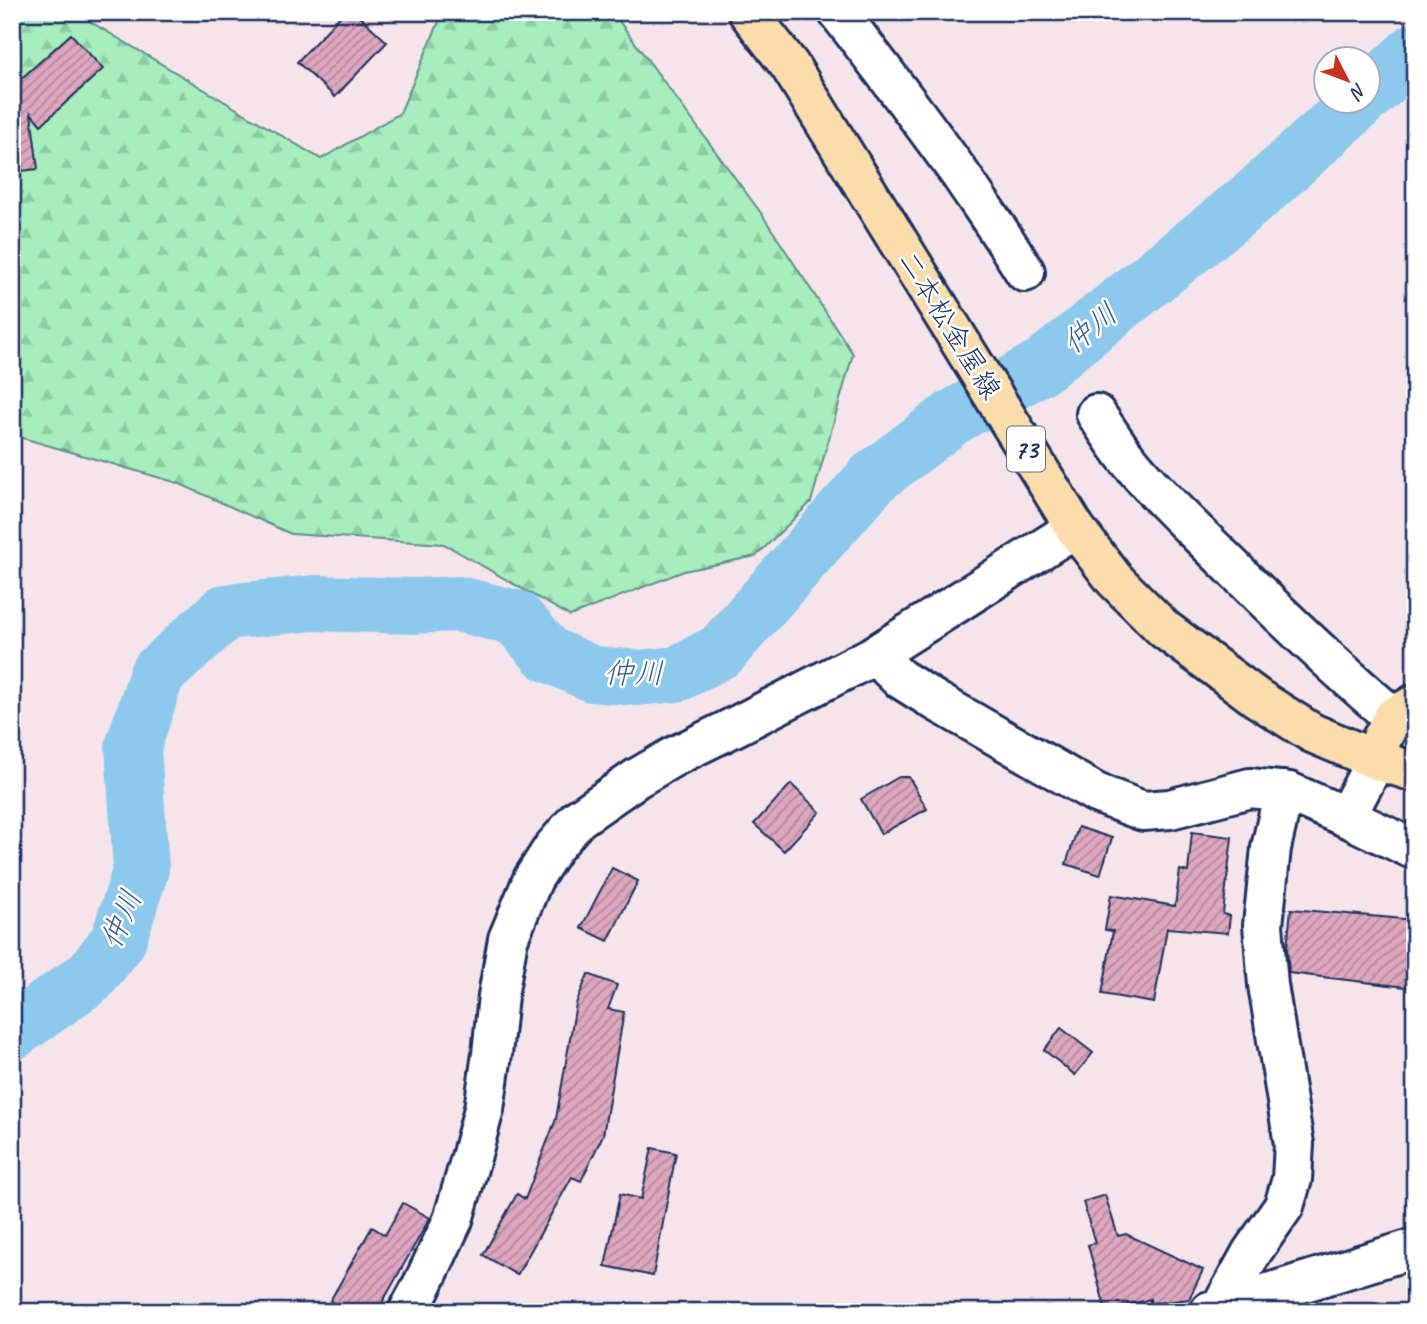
<svg xmlns="http://www.w3.org/2000/svg" width="1427" height="1324" font-family="Caveat,'Klee One',sans-serif">
	<style>
		.forest { fill: url(#forest-firs); stroke: #608e8d; stroke-width: 2 }
		.lines { fill: none; stroke-linecap: round; stroke-linejoin: round }
		.river { stroke: #8dc9ed; stroke-width: 56 }
		.building { fill: url(#building-hatch); stroke: #1b2f5e; stroke-width: 2 }
		.minor-casing { stroke: #1b2f5e; stroke-width: 44 }
		.major-casing { stroke: #1b2f5e; stroke-width: 44 }
		.minor { stroke: #fff; stroke-width: 38 }
		.major { stroke: #fcdcac; stroke-width: 38 }
		.labels { text-anchor: middle; dominant-baseline: central; stroke-width: 5; stroke-linejoin: round; paint-order: stroke }
		.shield { fill: #fff; stroke: #5f6d8e; stroke-width: 2 }
		.shield-label { font-size: 26px; font-weight: bold; fill: #1b2f5e }
		.street-label { font-size: 28px; fill: #1b2f5e; stroke: #fff }
		.water-label { font-size: 30px; font-style: italic; fill: #3d5d89; stroke: #fff }
	</style>
	<defs>
		<pattern id="forest-firs" width="22" height="20" patternUnits="userSpaceOnUse" patternTransform="scale(1.75)"><rect width="22" height="20" fill="#a6eebc"/><path d="M5 1l3.5 6h-7zM16 11l3.5 6h-7z" fill="#8ecca4"/></pattern>
		<pattern id="building-hatch" width="6" height="6" patternUnits="userSpaceOnUse" patternTransform="scale(1.75)"><rect width="6" height="6" fill="#dda7bd"/><path d="M-1 1l2-2M0 6l6-6M5 7l2-2" fill="none" stroke="#b2889d"/></pattern>
	</defs>
	<rect width="100%" height="100%" fill="#f5e5eb"/>
	<filter id="ink" filterUnits="userSpaceOnUse"><feTurbulence type="fractalNoise" baseFrequency=".0143" numOctaves="2"/><feDisplacementMap in="SourceGraphic" scale="14" xChannelSelector="R" yChannelSelector="G"/><feConvolveMatrix kernelMatrix="1 2 1 2 8 2 1 2 1" color-interpolation-filters="sRGB"/></filter>
	<g filter="url(#ink)">
		<!-- forest -->
		<path class="forest" d="M 12,12 L 74,12 L 321,159 L 400,113 L 440,19 L 446,12 L 607,12 L 619,21 L 761,213 L 853,354 L 811,502 L 756,556 L 684,571 L 570,616 L 444,544 L 291,534 L 178,483 L 12,435 Z"/>
		<g class="lines">
			<!-- river -->
			<path class="river" d="M 1368,94 L 1415,51
				M 12,1032 L 90,977 L 118,941 L 141,869 L 133,747 L 157,674 L 225,612 L 314,603 L 413,606 L 458,604 L 516,618 L 548,654 L 592,674 L 638,678 L 677,674 L 721,651 L 873,478 L 952,418 L 1044,365 L 1255,196 L 1359,102"/>
		</g>
		<!-- building -->
		<path class="building" d="M 344,12 L 355,12 L 387,42 L 335,97 L 297,62 Z
			M 71,34 L 103,69 L 41,125 L 31,113 L 38,169 L 12,172 L 12,87 Z
			M 899,777 L 909,777 L 927,809 L 881,834 L 861,799 Z
			M 791,784 L 820,812 L 784,851 L 754,824 Z
			M 1078,827 L 1112,838 L 1100,875 L 1066,864 Z
			M 1192,832 L 1232,837 L 1223,914 L 1230,916 L 1228,933 L 1167,928 L 1154,1003 L 1102,994 L 1113,931 L 1105,930 L 1111,895 L 1175,906 L 1180,870 L 1188,872 Z
			M 612,868 L 638,881 L 608,941 L 581,928 Z
			M 1291,909 L 1415,920 L 1415,988 L 1289,973 L 1287,948 Z
			M 588,974 L 617,985 L 608,1009 L 624,1012 L 603,1135 L 581,1181 L 572,1177 L 517,1275 L 483,1255 L 517,1194 L 525,1199 L 556,1119 L 576,1004 Z
			M 1061,1028 L 1093,1053 L 1075,1075 L 1044,1050 Z
			M 652,1148 L 676,1153 L 653,1276 L 605,1266 L 620,1194 L 641,1199 Z
			M 1105,1195 L 1118,1236 L 1126,1234 L 1203,1270 L 1189,1299 L 1150,1304 L 1150,1299 L 1106,1311 L 1088,1245 L 1095,1243 L 1083,1202 Z
			M 403,1203 L 430,1218 L 377,1312 L 348,1312 L 330,1301 L 372,1227 L 385,1235 Z"/>
		<g class="lines">
			<!-- minor casing -->
			<g class="minor-casing">
				<path id="minor" d="M 838,12 C 880,66 922,121 962,177 C 983,208 1005,239 1025,272
					M 1096,414 C 1106,428 1115,443 1126,457 C 1158,497 1197,532 1233,568 C 1285,620 1338,670 1393,717
					M 875,655 L 899,678 L 934,700 L 1096,793 L 1143,811 L 1170,809 L 1250,788 L 1289,792 L 1346,817 L 1376,760
					M 1346,817 L 1415,850
					M 1221,1308 L 1252,1252 L 1284,1206 L 1292,1179 L 1294,1144 L 1268,985 L 1263,925 L 1271,848 L 1284,791
					M 1210,1311 L 1415,1248
					M 408,1312 L 421,1288 L 453,1220 L 472,1154 L 484,1109 L 492,1054 L 498,996 L 508,939 L 533,879 L 553,848 L 578,819 L 637,778 L 673,757 L 730,729 L 875,655 L 1075,528"/>
			</g>
			<!-- major casing -->
			<g class="major-casing">
				<path id="major" d="M 748,12 L 790,66 L 1075,528 L 1114,579 L 1164,629 L 1257,698 L 1312,733 L 1376,760 L 1415,772
					M 1376,760 L 1382,738 L 1393,717 L 1415,704"/>
			</g>
			<!-- minor -->
			<use href="#minor" class="minor"/>
			<!-- major -->
			<use href="#major" class="major"/>
		</g>
	</g>
	<g class="labels">
		<!-- shield labels -->
		<rect class="shield" x="1007" y="426.5" width="38" height="45" rx="5"/>
		<g class="shield-label">
			<text x="1026" y="449">73</text>
		</g>
		<!-- street labels -->
		<g class="street-label">
			<text transform="translate(950 325) rotate(58)">二本松金屋線</text>
		</g>
		<!-- water labels -->
		<g class="water-label">
			<text transform="translate(1090 328) rotate(-39)">仲川</text>
			<text x="634" y="673">仲川</text>
			<text transform="translate(121 919) rotate(-67)">仲川</text>
		</g>
	</g>
	<!-- margin -->
	<rect width="1427" height="1324" fill="none" stroke="#fff" stroke-width="42"/>
	<rect x="21" y="21" width="1385" height="1282" fill="none" stroke="#1b2f5e" stroke-width="2.5" filter="url(#ink)"/>
	<!-- north arrow -->
	<g transform="translate(1347 80) rotate(132)"><circle r="33" fill="#ffffff" stroke="#a4acbf" stroke-width="2"/>
	<path d="M0-5L12 26L0 18L-12 26Z" fill="#c8321e"/>
	<text y="-10" font-size="19" font-weight="bold" text-anchor="middle" fill="#1b2f5e">N</text>
	</g>
</svg>
